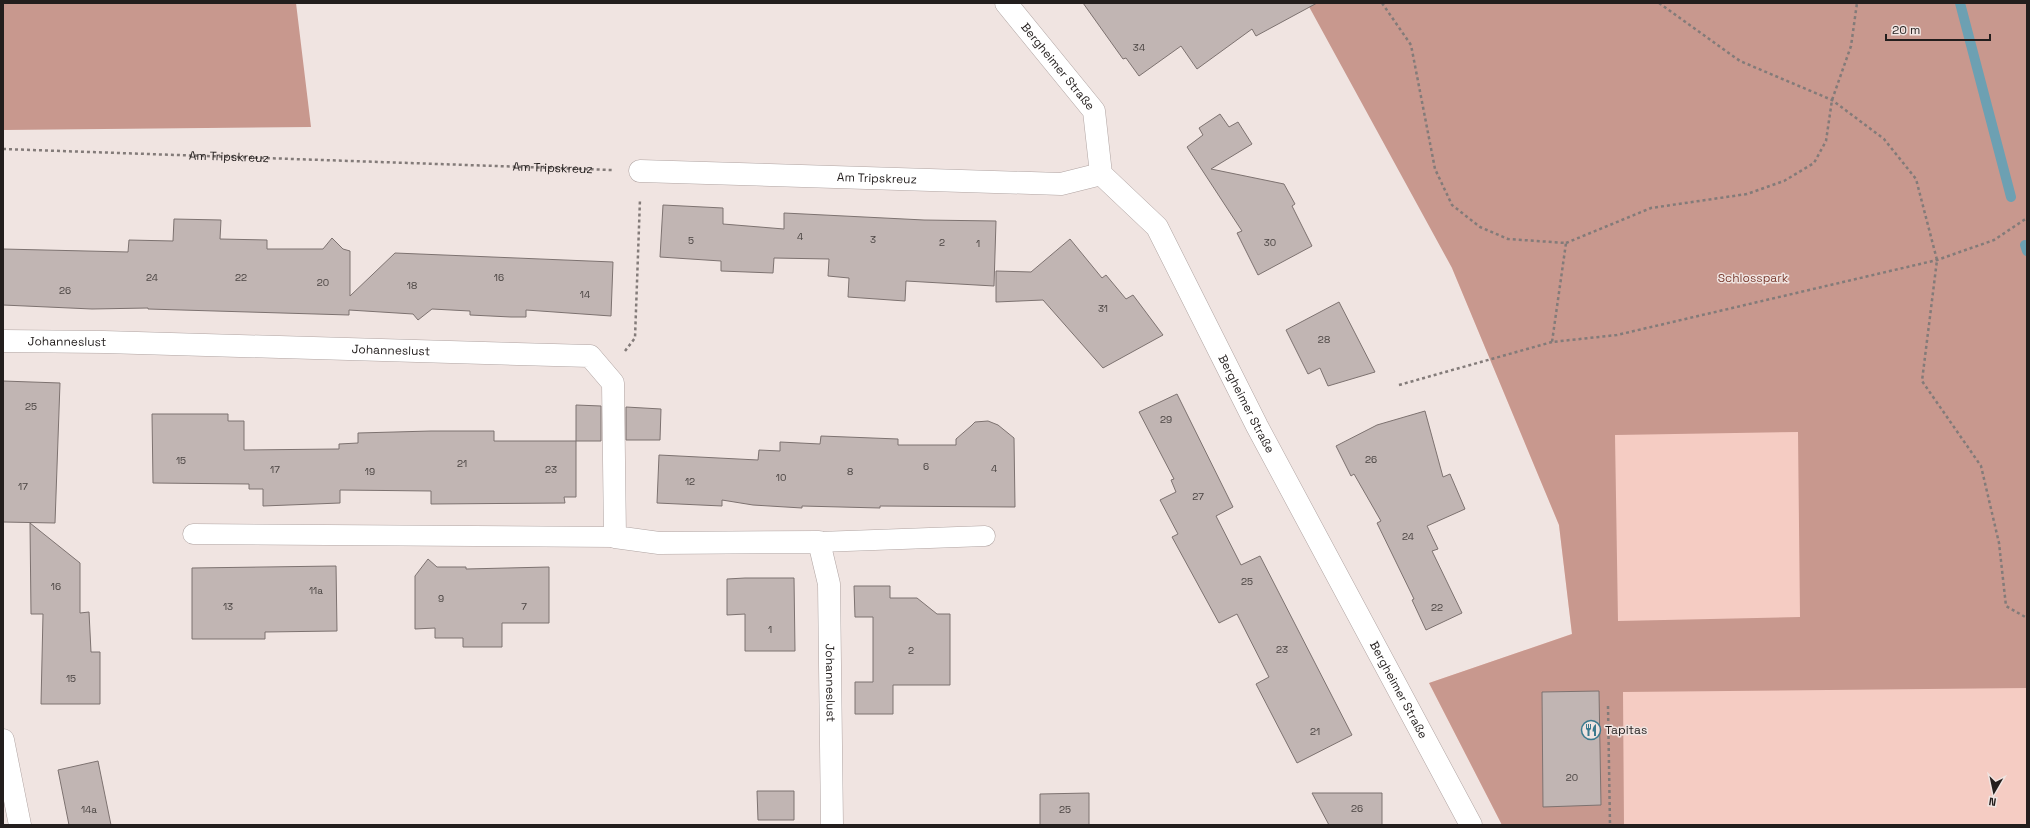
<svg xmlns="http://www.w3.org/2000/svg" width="2030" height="828" font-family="'Space Grotesk',sans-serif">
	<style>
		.green { fill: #f5ccc3 }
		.forest { fill: #c8988e; fill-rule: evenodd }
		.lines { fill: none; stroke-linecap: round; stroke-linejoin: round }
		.stream { stroke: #6da0b2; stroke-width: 10 }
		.building { fill: #c1b5b3; stroke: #7d7270 }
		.service-casing { stroke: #b0a4a2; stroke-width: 21 }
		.minor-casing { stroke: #b0a4a2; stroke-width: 23 }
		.path { stroke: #837b79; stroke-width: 2.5; stroke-dasharray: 3 3; stroke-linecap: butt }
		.service { stroke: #fff; stroke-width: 20 }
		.minor { stroke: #fff; stroke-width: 22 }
		.labels { text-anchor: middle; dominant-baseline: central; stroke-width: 3; stroke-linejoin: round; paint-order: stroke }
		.number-label { font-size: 10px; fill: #4a4442 }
		.street-label { font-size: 12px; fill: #231e1d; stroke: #f0e4e1 }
		.park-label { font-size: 12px; fill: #7a3c30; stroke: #f0e4e1 }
		.poi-label { font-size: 12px; fill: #231e1d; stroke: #f0e4e1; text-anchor: start }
	</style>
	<rect width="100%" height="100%" fill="#f0e4e1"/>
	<!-- green -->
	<path class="green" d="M 2027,118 L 2027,825 L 1502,825 L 1429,683 L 1572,634 L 1559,525 L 1452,268 Z"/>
	<!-- forest -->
	<path class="forest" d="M 3,3 L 296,3 L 311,127 L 3,130 Z
		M 1307,3 L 2027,3 L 2027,688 L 1623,692 L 1624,825 L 1502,825 L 1429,683 L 1572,634 L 1559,525 L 1452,268 ZM 1798,432 L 1800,617 L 1618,621 L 1615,435 Z"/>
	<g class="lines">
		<!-- stream -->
		<path class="stream" d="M 1960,3 L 2011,197
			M 2025,245 L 2027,251"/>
	</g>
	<!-- building -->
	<path class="building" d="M 1083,3 L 1317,3 L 1256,36 L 1252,29 L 1197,69 L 1181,46 L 1139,76 L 1126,58 L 1123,59 Z
		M 1220,114 L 1229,127 L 1238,122 L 1252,144 L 1211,169 L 1284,184 L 1295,204 L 1292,206 L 1312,246 L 1258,275 L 1237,233 L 1242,231 L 1187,147 L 1203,135 L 1199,128 Z
		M 663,205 L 723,208 L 723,224 L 784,229 L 784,213 L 924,220 L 996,221 L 994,286 L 906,281 L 905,301 L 848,297 L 849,278 L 828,276 L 829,259 L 774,258 L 773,273 L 721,271 L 721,261 L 660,257 Z
		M 174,219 L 221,220 L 220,239 L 267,240 L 267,249 L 323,249 L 332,238 L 343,249 L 350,251 L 350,296 L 395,253 L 613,262 L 611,316 L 526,310 L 526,317 L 511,317 L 470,315 L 470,311 L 432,309 L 418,320 L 413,314 L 349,310 L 349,315 L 148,309 L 148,308 L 92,309 L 3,305 L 3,249 L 128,252 L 129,240 L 173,241 Z
		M 1070,239 L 1102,278 L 1106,275 L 1126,299 L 1133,295 L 1163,335 L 1103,368 L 1043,300 L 996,302 L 996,271 L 1031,272 Z
		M 1339,302 L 1375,372 L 1328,386 L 1320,368 L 1308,374 L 1286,330 Z
		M 3,381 L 60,383 L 55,523 L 3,522 Z
		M 1177,394 L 1233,507 L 1216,516 L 1241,565 L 1260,556 L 1352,735 L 1297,763 L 1256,684 L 1269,677 L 1237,614 L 1219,623 L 1172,537 L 1178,534 L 1160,500 L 1176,492 L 1171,480 L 1174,479 L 1139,412 Z
		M 576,405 L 601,406 L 601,441 L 576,441 Z
		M 626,407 L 661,409 L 660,440 L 626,440 Z
		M 1425,411 L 1443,477 L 1450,474 L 1465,509 L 1427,526 L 1438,549 L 1432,551 L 1462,613 L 1426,630 L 1412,600 L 1414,599 L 1377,523 L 1381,521 L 1354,474 L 1351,476 L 1336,446 L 1377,425 Z
		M 152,414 L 228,414 L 228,421 L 244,421 L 244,450 L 339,449 L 339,444 L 358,443 L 358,433 L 431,431 L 494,431 L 494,441 L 576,441 L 576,497 L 564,497 L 565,503 L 431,504 L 431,491 L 340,490 L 340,503 L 263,506 L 263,489 L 249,489 L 249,484 L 153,483 Z
		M 988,421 L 998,425 L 1014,438 L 1015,507 L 880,506 L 880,508 L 802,506 L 802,508 L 753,505 L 722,500 L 722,506 L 657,503 L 659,455 L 758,460 L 759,450 L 780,451 L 780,442 L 820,444 L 821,436 L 898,439 L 898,445 L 956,445 L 956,439 L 971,426 L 975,422 Z
		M 30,523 L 80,563 L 80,613 L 89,612 L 91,652 L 100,652 L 100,704 L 41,704 L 43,614 L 31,614 Z
		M 428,559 L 437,567 L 466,567 L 466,569 L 549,567 L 549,623 L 502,623 L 502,647 L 463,647 L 463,638 L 435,638 L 435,628 L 415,629 L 415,576 Z
		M 336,566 L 337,631 L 265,632 L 265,639 L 192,639 L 192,568 Z
		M 745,578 L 794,578 L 795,651 L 745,651 L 745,614 L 727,615 L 727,579 Z
		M 854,586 L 890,586 L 890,598 L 917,598 L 937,614 L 950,614 L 950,685 L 893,685 L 893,714 L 855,714 L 855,682 L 873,682 L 873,617 L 855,617 Z
		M 1599,691 L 1601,805 L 1543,807 L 1542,692 Z
		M 98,761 L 111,825 L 69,825 L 58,770 Z
		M 757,791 L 794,791 L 794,820 L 758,820 Z
		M 1089,793 L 1089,825 L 1040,825 L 1040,794 Z
		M 1312,793 L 1382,793 L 1382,825 L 1329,825 Z"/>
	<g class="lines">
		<!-- service casing -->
		<g class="service-casing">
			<path id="service" d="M 193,534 L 615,537
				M 819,542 L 985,536"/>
		</g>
		<!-- minor casing -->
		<g class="minor-casing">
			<g id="minor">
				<path id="s2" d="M 1006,3 L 1094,111 L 1101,174 L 1157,227 L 1257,426 L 1471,825"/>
				<path id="s3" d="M 640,171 L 1061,184 L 1101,174"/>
				<path id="s4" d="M 3,341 L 104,342 L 590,356 L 613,383 L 615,537 L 659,543 L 819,542 L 829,584 L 832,825"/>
				<path d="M 3,740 L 20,825"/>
			</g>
		</g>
		<!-- path -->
		<g class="path">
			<path d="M 1382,3 L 1411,45 L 1435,169 L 1452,205 L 1480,227 L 1508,239 L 1566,243 L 1552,342 L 1617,335 L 1937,260 L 1994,240 L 2027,218"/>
			<path d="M 1659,3 L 1740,61 L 1832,100 L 1884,139 L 1916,179 L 1937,260 L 1922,381 L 1981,466 L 1999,543 L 2006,606 L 2027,618"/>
			<path id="s1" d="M 3,149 L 612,170"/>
			<path d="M 1566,243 L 1651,208 L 1747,194 L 1784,181 L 1814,163 L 1826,141 L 1832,100 L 1851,46 L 1857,3"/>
			<path d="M 625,351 L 635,338 L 640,199"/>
			<path d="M 1399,385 L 1552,342"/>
			<path d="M 1608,706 L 1610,825"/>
		</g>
		<!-- service -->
		<use href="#service" class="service"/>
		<!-- minor -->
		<use href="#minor" class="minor"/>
	</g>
	<!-- icons -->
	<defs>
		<g id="restaurant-ring" transform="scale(1)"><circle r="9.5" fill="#f0e4e1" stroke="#3b7a8e" stroke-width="1.5"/><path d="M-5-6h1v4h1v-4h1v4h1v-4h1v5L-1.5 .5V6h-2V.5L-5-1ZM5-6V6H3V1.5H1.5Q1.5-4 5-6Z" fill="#3b7a8e"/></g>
	</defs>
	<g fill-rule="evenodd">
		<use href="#restaurant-ring" x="1591" y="730"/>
	</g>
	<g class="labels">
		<!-- number labels -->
		<g class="number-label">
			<text x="1139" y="47">34</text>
			<text x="800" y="236">4</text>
			<text x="873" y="239">3</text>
			<text x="691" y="240">5</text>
			<text x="942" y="242">2</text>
			<text x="1270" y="242">30</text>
			<text x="978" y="243">1</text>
			<text x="152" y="277">24</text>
			<text x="241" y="277">22</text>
			<text x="499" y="277">16</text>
			<text x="323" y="282">20</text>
			<text x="412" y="285">18</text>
			<text x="65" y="290">26</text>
			<text x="585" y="294">14</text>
			<text x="1103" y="308">31</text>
			<text x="1324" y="339">28</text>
			<text x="31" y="406">25</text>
			<text x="1166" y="419">29</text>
			<text x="1371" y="459">26</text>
			<text x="181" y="460">15</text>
			<text x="462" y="463">21</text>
			<text x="926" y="466">6</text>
			<text x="994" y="468">4</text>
			<text x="275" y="469">17</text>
			<text x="551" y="469">23</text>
			<text x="370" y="471">19</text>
			<text x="850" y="471">8</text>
			<text x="781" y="477">10</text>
			<text x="690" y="481">12</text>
			<text x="23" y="486">17</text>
			<text x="1198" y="496">27</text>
			<text x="1408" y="536">24</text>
			<text x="1247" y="581">25</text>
			<text x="56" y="586">16</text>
			<text x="316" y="590">11a</text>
			<text x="441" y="598">9</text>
			<text x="228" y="606">13</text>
			<text x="524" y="606">7</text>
			<text x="1437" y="607">22</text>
			<text x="770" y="629">1</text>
			<text x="1282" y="649">23</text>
			<text x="911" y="650">2</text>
			<text x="71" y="678">15</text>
			<text x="1315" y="731">21</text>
			<text x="1572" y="777">20</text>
			<text x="1357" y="808">26</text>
			<text x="89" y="809">14a</text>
			<text x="1065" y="809">25</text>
		</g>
		<!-- street labels -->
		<g class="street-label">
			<text stroke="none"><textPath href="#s2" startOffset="82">Bergheimer Straße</textPath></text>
			<text stroke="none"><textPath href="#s1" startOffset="226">Am Tripskreuz</textPath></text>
			<text stroke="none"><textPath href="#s1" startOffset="550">Am Tripskreuz</textPath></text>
			<text stroke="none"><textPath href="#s3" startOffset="237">Am Tripskreuz</textPath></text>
			<text stroke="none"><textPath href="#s4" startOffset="64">Johanneslust</textPath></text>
			<text stroke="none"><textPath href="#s4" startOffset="388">Johanneslust</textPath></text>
			<text stroke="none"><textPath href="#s2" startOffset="478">Bergheimer Straße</textPath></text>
			<text stroke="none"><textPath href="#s4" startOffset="1123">Johanneslust</textPath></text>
			<text stroke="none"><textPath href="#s2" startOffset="802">Bergheimer Straße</textPath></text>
		</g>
		<!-- park labels -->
		<g class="park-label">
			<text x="1753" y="278">Schlosspark</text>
		</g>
		<!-- poi labels -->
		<g class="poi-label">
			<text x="1605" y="730">Tapitas</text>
		</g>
	</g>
	<!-- border -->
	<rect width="2030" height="828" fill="none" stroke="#231e1d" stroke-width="8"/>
	<!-- north arrow -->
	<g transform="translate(1994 792) rotate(189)" stroke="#f0e4e1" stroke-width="3" paint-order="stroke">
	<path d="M0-3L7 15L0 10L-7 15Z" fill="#231e1d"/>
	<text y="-6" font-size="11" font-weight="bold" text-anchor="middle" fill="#231e1d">N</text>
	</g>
	<!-- scale -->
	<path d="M1886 34v6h104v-6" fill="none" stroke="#231e1d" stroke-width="2"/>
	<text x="1892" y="34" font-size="12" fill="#231e1d" stroke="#f0e4e1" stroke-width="3" paint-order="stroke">20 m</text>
</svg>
